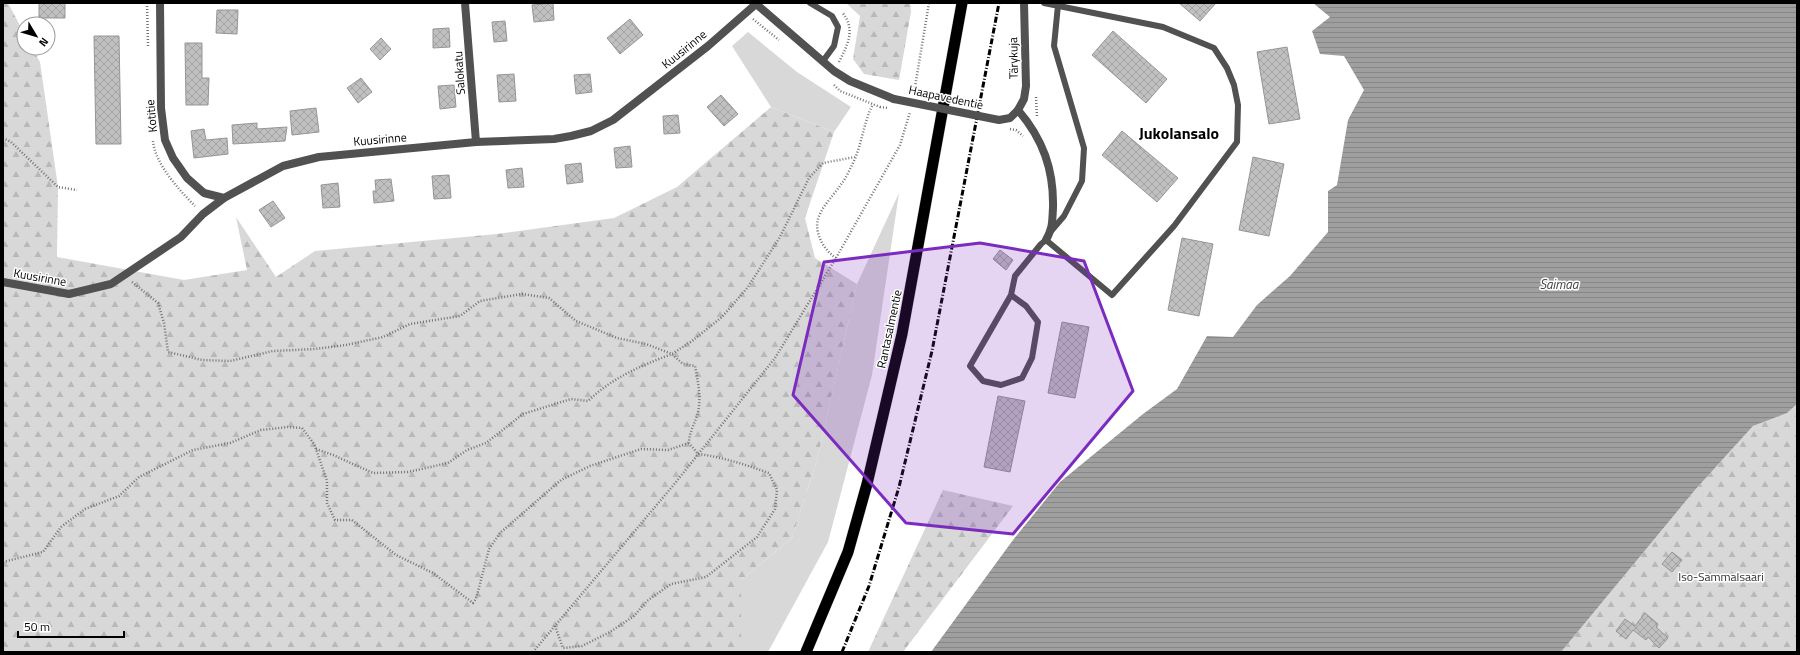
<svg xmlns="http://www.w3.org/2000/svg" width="1800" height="655" font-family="'Titillium Web',sans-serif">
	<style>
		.grass { fill: #d8d8d8 }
		.forest { fill: url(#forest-firs) }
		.water { fill: url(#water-rules) }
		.building { fill: url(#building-cross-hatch); stroke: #959595 }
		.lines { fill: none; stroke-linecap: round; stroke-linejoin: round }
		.trunk-casing { stroke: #dbdbdb; stroke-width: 12 }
		.path { stroke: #737373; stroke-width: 2.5; stroke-dasharray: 1 2; stroke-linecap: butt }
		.service { stroke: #515151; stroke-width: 6 }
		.minor { stroke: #515151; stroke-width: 8 }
		.trunk { stroke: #000; stroke-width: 11 }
		.rail { stroke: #000; stroke-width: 3; stroke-dasharray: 6 2 1 2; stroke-linecap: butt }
		.path-bridge { stroke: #737373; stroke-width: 2.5; stroke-dasharray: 1 2; stroke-linecap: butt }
		.minor-bridge { stroke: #515151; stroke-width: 8 }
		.marked { fill: #7b2cbf; fill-opacity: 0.2; stroke: #7b2cbf; stroke-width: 3; stroke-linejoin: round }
		.labels { text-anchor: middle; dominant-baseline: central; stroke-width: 3; stroke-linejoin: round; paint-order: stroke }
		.street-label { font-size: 12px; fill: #000; stroke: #fff }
		.park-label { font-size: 12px; fill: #2f2f2f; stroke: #fff }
		.water-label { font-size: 13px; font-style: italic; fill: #404040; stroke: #fff }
		.district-label { font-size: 16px; font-weight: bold; fill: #000; stroke: #fff }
	</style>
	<defs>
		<pattern id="forest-firs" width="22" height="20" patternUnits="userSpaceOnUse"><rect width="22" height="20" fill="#d8d8d8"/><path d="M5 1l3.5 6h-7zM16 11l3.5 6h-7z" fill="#b8b8b8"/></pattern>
		<pattern id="water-rules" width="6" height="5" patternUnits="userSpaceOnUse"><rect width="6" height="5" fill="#9f9f9f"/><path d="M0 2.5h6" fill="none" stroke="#878787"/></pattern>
		<pattern id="building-cross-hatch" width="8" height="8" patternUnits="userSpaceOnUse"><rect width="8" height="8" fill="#c0c0c0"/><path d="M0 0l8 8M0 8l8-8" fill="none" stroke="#a3a3a3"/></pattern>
	</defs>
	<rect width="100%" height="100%" fill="#fff"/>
	<!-- grass -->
	<path class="grass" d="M 748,32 L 797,72 L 851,107 L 834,132 L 771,107 L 732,46 Z
		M 899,193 L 872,375 L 828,542 L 768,652 L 739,652 L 741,580 L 792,538 L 817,460 L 857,284 Z"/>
	<!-- forest -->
	<path class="forest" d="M 3,3 L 8,3 L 24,33 L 24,48 L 32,48 L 40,62 L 58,187 L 57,257 L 184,280 L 247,270 L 236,217 L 276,277 L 315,251 L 497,234 L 614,218 L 677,187 L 771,107 L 834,132 L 805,218 L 815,258 L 857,284 L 817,460 L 792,538 L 741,580 L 741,652 L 3,652 Z
		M 846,3 L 910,3 L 911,12 L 899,80 L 864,74 L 853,59 L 860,16 Z
		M 1797,404 L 1797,652 L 1561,652 L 1695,490 L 1753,426 L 1787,413 Z
		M 943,490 L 1013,506 L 903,652 L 868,652 Z"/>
	<!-- water -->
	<path class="water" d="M 1313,3 L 1797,3 L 1797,404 L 1787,413 L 1753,426 L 1695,490 L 1561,652 L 931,652 L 1013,540 L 1060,482 L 1143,414 L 1177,389 L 1207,336 L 1233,337 L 1257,305 L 1290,276 L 1328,232 L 1328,191 L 1337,185 L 1348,120 L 1364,90 L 1344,56 L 1320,54 L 1312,31 L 1330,17 Z"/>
	<!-- building -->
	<path class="building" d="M 39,3 L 65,3 L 65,18 L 39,18 Z
		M 553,3 L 554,20 L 534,22 L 532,5 Z
		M 1179,3 L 1216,3 L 1200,21 Z
		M 217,10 L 238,10 L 237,34 L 216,33 Z
		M 630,19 L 643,35 L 620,54 L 607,38 Z
		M 505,21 L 507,41 L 494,42 L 492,22 Z
		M 449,28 L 450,47 L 433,48 L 433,29 Z
		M 1113,31 L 1167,79 L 1146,103 L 1092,55 Z
		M 94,36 L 119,36 L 121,144 L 96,144 Z
		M 381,38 L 391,49 L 380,60 L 370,49 Z
		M 185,43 L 202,43 L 202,78 L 209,78 L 208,105 L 186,105 Z
		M 1287,47 L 1300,119 L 1269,124 L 1257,52 Z
		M 514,74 L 516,101 L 499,102 L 497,75 Z
		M 590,74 L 592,92 L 576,94 L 574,75 Z
		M 361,78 L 372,92 L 358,103 L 347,88 Z
		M 454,85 L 456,107 L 440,109 L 438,86 Z
		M 721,95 L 738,114 L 724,126 L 707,107 Z
		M 316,108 L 319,132 L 292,135 L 290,111 Z
		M 678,115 L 680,133 L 664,134 L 663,116 Z
		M 257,123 L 257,129 L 287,127 L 285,141 L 233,144 L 232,125 Z
		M 204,129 L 206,140 L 227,138 L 228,154 L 194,158 L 191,131 Z
		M 1122,131 L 1178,178 L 1157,202 L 1102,155 Z
		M 630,146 L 632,167 L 616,168 L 614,148 Z
		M 1253,157 L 1284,164 L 1269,236 L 1239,230 Z
		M 581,163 L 583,182 L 567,184 L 565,165 Z
		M 522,168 L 524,187 L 508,188 L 506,170 Z
		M 449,175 L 451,198 L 434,199 L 432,176 Z
		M 391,179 L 394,201 L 374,203 L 373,191 L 376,191 L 375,180 Z
		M 338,183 L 340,207 L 323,208 L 321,185 Z
		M 273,201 L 285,218 L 271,227 L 259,210 Z
		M 1182,238 L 1213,244 L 1199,316 L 1168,310 Z
		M 1000,250 L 1013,260 L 1006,270 L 993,259 Z
		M 1062,322 L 1089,327 L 1075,398 L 1048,393 Z
		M 998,396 L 1025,401 L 1010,472 L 984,467 Z
		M 1672,552 L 1682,560 L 1672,572 L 1662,564 Z
		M 1645,613 L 1658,624 L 1656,627 L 1668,638 L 1659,648 L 1648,637 L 1646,640 L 1633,630 L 1626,639 L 1616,631 L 1625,619 L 1635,626 Z"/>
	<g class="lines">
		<!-- trunk casing -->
		<g class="trunk-casing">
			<path id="trunk" d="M 806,652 L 848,552 L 867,484 L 902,334 L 962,3"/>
		</g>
		<!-- path -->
		<path class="path" d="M 147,3 L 148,46
			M 753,19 L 779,40
			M 839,62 C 848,44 856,29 842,12
			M 834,85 L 840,91 L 880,107
			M 914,93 L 929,3
			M 1036,97 L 1037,118
			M 1010,129 L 1016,130 L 1023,136
			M 3,138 L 11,142 L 58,187 L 77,190
			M 153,141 C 155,164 180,191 195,206
			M 836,258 C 825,251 814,234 818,219 C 822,206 834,195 842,183 C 846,178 849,171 852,165 C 862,146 863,123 873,104
			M 132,282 L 158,303 L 164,323 L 168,352 L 202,360 L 230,361 L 273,351 L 315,349 L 346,345 L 383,337 L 410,324 L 460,316 L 480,301 L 522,294 L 549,298 L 576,321 L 617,338 L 646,344 L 672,354 L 692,341 L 722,317 L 748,287 L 780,237 L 809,178 L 823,163 L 855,157
			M 316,449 L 333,455 L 373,473 L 408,472 L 448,463 L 467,450 L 486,443 L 523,414 L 571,399 L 588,401 C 612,378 640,366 672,354 L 683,364 L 695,366 C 698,382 702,400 697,416 C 694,425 689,433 689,443 L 698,454 C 723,457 746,465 769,473 L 777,490 L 775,509 L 757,537 L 706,577 L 671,584 L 647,601 L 634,616 L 610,632 L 582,646 L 563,648 L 555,626
			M 3,562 L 43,552 L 61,527 L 85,509 L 119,496 L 139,477 L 193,450 L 230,443 L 261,430 L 288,427 L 302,428 L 314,444 L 316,449 L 327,481 L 327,503 L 335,520 L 352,520 L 396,555 L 433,573 L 473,603 L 476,599 L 489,549 L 500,533 L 561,480 L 590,466 L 641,449 L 668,450 L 689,443
			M 533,652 L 676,482 L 775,358 L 836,258 L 900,145 L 910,112"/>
		<!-- service -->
		<path class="service" d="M 810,3 L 832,16 L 838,27 L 834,46 L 823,61
			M 1052,230 L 1064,216 L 1082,181 L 1084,148 L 1054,46 L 1058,5
			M 1011,295 L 1026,306 L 1038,322 L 1032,358 L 1022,378 L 1001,385 L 983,381 L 970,366 L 1011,295 L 1015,276 L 1041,244 L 1046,240 L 1112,295 L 1174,226 L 1237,142 L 1238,105 L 1234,85 L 1227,68 L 1214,48 L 1163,27 L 1044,3"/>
		<!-- minor -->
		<path class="minor" d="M 160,3 L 161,108 L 165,140 L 173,158 L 187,178 L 204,193 L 224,198
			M 465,3 L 476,142
			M 755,3 L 834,71 L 850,81 L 894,99
			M 1024,3 L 1026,86 L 1024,99 L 1018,110 C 1043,139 1054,170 1053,208 C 1052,223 1053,227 1046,240
			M 3,282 L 69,294 L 111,284 L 181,237 L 203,214 L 224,198 L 283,166 L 319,157 L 476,142 L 554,139 L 571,136 L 591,131 L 613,120 L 708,46 L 756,4"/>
		<!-- trunk -->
		<use href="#trunk" class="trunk"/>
		<!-- rail -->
		<path class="rail" d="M 842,652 L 869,586 L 899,487 L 932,351 L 999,3"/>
		<!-- path-bridge -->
		<path class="path-bridge" d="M 880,107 L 888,108"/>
		<!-- minor-bridge -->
		<path class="minor-bridge" d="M 894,99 L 999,120 L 1010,118 L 1018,110"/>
	</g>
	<!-- marked area -->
	<path class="marked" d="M 980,243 L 1084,261 L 1133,391 L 1013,534 L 906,523 L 793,395 L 824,262 Z"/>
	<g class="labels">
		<!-- street labels -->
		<g class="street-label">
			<text transform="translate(684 49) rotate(-39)">Kuusirinne</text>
			<text transform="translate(1013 58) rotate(-91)">Tärykuja</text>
			<text transform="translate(459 73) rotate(-94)">Salokatu</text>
			<text transform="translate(946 97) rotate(12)">Haapavedentie</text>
			<text transform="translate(151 116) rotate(-95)">Kotitie</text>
			<text transform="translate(380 139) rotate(-5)">Kuusirinne</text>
			<text transform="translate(40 277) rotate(10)">Kuusirinne</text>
			<text transform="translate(889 329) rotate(-78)">Rantasalmentie</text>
		</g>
		<!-- park labels -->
		<g class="park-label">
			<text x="1721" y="576">Iso-Sammalsaari</text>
		</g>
		<!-- water labels -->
		<g class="water-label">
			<text x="1559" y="284">Saimaa</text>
		</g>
		<!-- district labels -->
		<g class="district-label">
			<text x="1179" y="133">Jukolansalo</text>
		</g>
	</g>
	<!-- border -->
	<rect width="1800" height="655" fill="none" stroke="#000000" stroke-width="8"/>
	<!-- north arrow -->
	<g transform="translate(36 36) rotate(128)"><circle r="19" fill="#ffffff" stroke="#999999"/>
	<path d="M0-3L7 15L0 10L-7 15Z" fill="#000000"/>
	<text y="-6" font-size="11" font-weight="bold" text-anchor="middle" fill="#000000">N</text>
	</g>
	<!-- scale -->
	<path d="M18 631v6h106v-6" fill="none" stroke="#000000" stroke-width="2"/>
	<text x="24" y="631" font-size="12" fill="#000000" stroke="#ffffff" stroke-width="3" paint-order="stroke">50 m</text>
</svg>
